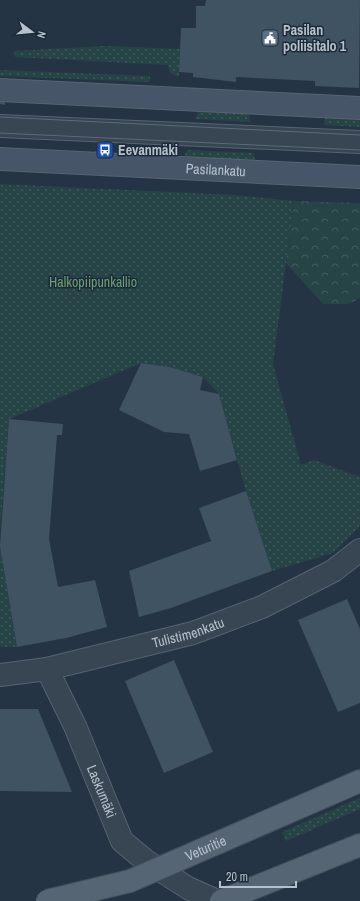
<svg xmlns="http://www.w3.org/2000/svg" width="360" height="901" font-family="'Archivo Narrow',sans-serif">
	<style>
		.grass { fill: url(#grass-dots) }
		.forest { fill: url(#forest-crowns) }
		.building { fill: #3f5363 }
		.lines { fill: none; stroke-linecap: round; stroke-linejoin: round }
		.street-casing { stroke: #566471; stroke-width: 24 }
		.secondary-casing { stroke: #566471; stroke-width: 24 }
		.primary-casing { stroke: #424f5d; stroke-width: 24 }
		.street { stroke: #384653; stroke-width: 22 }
		.secondary { stroke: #465567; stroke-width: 22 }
		.primary { stroke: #566573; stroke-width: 22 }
		.tram { stroke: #5a6a7b; stroke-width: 1 }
		.primary-bridge-casing { stroke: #424f5d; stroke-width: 24; stroke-linecap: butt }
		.primary-bridge { stroke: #566573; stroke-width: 22 }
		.labels { text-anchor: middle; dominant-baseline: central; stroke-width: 3; stroke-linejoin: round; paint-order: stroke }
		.poi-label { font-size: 14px; font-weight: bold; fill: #b5c1cd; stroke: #1d2b39; text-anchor: start }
		.street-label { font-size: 14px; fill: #b5c1cd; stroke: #1d2b39 }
		.park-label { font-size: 14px; fill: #6aa072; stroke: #1d2b39 }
	</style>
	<defs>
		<pattern id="grass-dots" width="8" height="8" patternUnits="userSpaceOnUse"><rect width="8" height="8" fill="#264445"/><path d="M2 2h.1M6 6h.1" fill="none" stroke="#435d5f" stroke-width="1.8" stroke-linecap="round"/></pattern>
		<pattern id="forest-crowns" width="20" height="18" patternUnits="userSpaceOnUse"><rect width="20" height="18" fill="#264445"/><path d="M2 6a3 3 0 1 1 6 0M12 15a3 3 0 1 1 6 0" fill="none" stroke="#435d5f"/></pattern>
	</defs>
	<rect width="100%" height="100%" fill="#243444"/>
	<!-- grass -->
	<path class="grass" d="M 104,46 L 180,49 L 179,77 L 170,73 L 168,65 L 15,57 L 14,51 Z
		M 0,70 L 150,76 L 150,82 L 0,76 Z
		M 198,111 L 249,113 L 250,122 L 195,119 Z
		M 325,117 L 360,118 L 360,127 L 324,125 Z
		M 187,150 L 253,153 L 255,161 L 184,157 Z
		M 0,184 L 234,195 L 294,201 L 273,364 L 301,465 L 314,460 L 360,477 L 360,526 L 333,553 L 272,571 L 246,491 L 219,394 L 203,377 L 170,367 L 141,363 L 9,419 L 0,531 Z
		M 0,546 L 17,647 L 0,647 Z
		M 360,798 L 360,809 L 286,841 L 282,832 Z"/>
	<!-- forest -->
	<path class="forest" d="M 294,201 L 360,203 L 360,298 L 349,304 L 323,304 L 286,263 Z"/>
	<!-- building -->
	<path class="building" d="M 206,0 L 360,0 L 359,88 L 315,86 L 315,81 L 236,77 L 236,82 L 193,77 L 193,73 L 179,72 L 181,28 L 196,28 L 196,6 L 205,6 Z
		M 0,100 L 5,100 L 5,105 L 0,104 Z
		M 95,151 L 112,152 L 112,156 L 95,155 Z
		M 141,363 L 170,367 L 203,377 L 200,390 L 219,394 L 237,460 L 200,471 L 189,434 L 164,432 L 119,410 Z
		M 9,419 L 63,424 L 62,435 L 57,435 L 49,539 L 58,587 L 95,580 L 107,627 L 66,638 L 17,647 L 0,546 Z
		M 246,491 L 272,571 L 171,608 L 139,617 L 129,571 L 211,541 L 199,508 Z
		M 347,599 L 360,629 L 360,703 L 338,712 L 298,620 Z
		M 174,660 L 213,752 L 164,773 L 125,681 Z
		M 0,709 L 38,709 L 72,792 L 0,791 Z"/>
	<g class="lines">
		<!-- street casing -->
		<g class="street-casing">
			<g id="street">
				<path d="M 0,126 L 360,142"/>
				<path id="s1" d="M 47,669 L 75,726 L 122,841 L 146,861 L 188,888 L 217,901"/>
				<path id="s2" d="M 0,675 L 47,669 L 193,633 L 262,607 L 333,571 L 360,550"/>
			</g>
		</g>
		<!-- secondary casing -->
		<g class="secondary-casing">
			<g id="secondary">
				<path d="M 0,90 L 360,108"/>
				<path id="s3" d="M 0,159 L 360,177"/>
			</g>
		</g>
		<!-- primary casing -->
		<g class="primary-casing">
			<path id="primary" d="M 245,831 L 360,781
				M 221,901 L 360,845"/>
		</g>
		<!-- street -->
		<use href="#street" class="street"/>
		<!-- secondary -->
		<use href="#secondary" class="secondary"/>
		<!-- primary -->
		<use href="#primary" class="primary"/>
		<!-- tram -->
		<path class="tram" d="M 0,117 L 360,135
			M 0,133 L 360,150"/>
		<!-- primary-bridge casing -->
		<g class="primary-bridge-casing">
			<g id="primary-bridge">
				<path id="s4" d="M 47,901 L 130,881 L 245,831"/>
			</g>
		</g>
		<!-- primary-bridge -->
		<use href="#primary-bridge" class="primary-bridge"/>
	</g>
	<!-- icons -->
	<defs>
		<g id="civic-square" transform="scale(0.9)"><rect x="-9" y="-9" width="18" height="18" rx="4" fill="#5c6f8a" stroke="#1d2b39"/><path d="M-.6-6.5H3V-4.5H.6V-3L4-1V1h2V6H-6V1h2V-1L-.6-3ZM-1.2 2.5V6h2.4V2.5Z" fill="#fff"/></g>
		<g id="bus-square" transform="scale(0.9)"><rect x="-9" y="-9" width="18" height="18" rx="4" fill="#1a4fb4" stroke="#1d2b39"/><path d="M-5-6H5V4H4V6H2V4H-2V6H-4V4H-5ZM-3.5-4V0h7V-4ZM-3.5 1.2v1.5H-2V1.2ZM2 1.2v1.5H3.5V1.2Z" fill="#fff"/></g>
	</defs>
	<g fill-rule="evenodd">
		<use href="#civic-square" x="270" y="38"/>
		<use href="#bus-square" x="105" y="150"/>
	</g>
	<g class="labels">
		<!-- poi labels -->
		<g class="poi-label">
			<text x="283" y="30">Pasilan<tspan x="283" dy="16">poliisitalo 1</tspan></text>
			<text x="118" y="150">Eevanmäki</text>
		</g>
		<!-- street labels -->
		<g class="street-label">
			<text stroke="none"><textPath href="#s3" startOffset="216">Pasilankatu</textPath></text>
			<text stroke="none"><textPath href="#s2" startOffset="193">Tulistimenkatu</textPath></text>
			<text stroke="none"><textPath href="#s1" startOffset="134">Laskumäki</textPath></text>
			<text stroke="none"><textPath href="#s4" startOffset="168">Veturitie</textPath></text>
		</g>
		<!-- park labels -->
		<g class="park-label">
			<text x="93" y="282">Halkopiipunkallio</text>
		</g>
	</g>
	<!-- north arrow -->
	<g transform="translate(32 32) rotate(106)" stroke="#1d2b39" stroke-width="3" paint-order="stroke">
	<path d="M0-3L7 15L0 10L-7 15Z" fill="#b5c1cd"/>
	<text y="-6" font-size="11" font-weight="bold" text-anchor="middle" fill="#b5c1cd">N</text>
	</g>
	<!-- scale -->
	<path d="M220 881v6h76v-6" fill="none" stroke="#b5c1cd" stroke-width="2"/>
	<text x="226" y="881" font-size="12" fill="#b5c1cd" stroke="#1d2b39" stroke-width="3" paint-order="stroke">20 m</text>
</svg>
